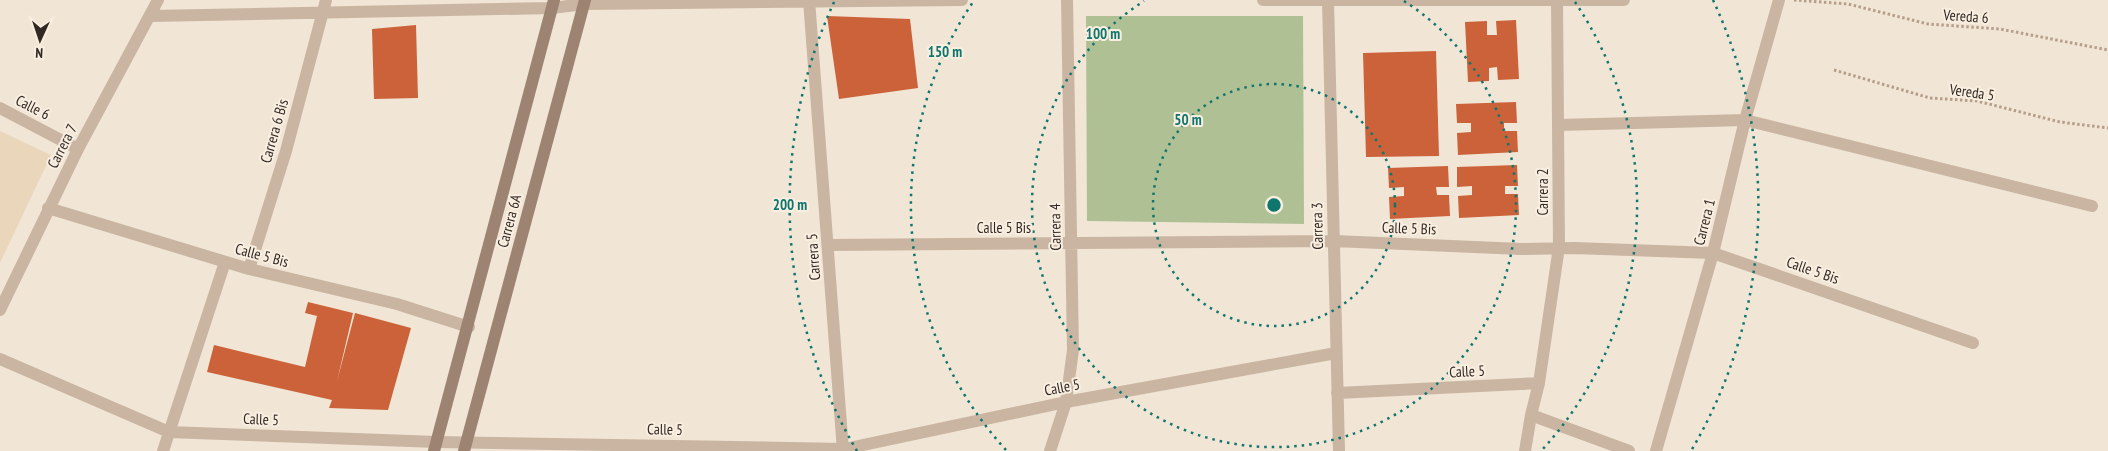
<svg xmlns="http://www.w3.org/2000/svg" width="2108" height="451" font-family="'PT Sans Narrow',sans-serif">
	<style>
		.green { fill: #b0c095 }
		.plaza { fill: #ead7bb }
		.building { fill: #cb6239 }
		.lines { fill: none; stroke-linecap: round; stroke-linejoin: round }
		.path { stroke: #b59f8b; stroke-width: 3; stroke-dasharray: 2.5 2.5; stroke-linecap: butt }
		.street { stroke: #c9b5a1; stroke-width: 12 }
		.secondary { stroke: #9c8372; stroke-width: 12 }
		.ring { fill: none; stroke: #0f766e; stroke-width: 2.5; stroke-dasharray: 2.5 5 }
		.labels { text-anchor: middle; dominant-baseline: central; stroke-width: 4; stroke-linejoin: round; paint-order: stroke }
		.street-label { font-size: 15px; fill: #332924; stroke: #f9efe1 }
		.centre { fill: #0f766e; stroke: #f9efe1; stroke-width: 2.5 }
		.ring-label { font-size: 15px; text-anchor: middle; font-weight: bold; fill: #0f766e; stroke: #f9efe1; stroke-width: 4; stroke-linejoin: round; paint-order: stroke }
	</style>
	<rect width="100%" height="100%" fill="#f1e5d5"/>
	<!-- green -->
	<path class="green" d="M 1086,16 L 1303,16 L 1304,224 L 1087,221 Z"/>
	<!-- plaza -->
	<path class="plaza" d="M 0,131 L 51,155 L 0,263 Z"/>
	<!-- building -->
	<path class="building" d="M 827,16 L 910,19 L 918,88 L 839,99 Z
		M 1516,20 L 1519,79 L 1498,80 L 1497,67 L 1489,68 L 1489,81 L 1468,82 L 1465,22 L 1487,21 L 1487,35 L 1497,35 L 1496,21 Z
		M 416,25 L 418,98 L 374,99 L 372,29 Z
		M 1436,51 L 1439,156 L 1366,157 L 1363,53 Z
		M 1516,102 L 1517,123 L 1504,123 L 1504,131 L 1517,131 L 1518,152 L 1458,155 L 1457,133 L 1471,132 L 1471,123 L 1457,123 L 1456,104 Z
		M 1517,165 L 1518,186 L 1505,186 L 1505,194 L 1518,194 L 1519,215 L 1459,218 L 1458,196 L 1472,195 L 1472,186 L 1457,187 L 1457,167 Z
		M 1448,166 L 1449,187 L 1436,187 L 1437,195 L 1449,195 L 1450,216 L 1390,219 L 1389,197 L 1404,196 L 1404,187 L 1389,188 L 1388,168 Z
		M 308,302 L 353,313 L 337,381 L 355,313 L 411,328 L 388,410 L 329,408 L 332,400 L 207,372 L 214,345 L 305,367 L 317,316 L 305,313 Z"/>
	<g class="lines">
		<!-- path -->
		<path class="path" d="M 1794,0 L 1848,4 L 1928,24 L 2000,29 L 2108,50
			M 1834,70 L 1930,98 L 1977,101 L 2060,122 L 2108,128"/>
		<!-- street -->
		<path class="street" d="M 809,0 L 843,451
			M 1263,0 L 1624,0
			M 1328,0 L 1339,451
			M 150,16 L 552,8 L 584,4 L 962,0
			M 0,108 L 78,149
			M 1559,125 L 1745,120 L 2092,206
			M 48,208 L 249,269 L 397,304 L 469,327
			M 829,245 L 1334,241 L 1521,249 L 1575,248 L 1713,253 L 1973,343
			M 249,269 L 286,151 L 326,0
			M 0,310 L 78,149 L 158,0
			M 0,359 L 169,432 L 437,442 L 844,449 L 1066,402 L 1336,353
			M 1337,393 L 1539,383
			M 1531,415 L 1629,451
			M 163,451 L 225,262
			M 1050,451 L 1066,402 L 1073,350 L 1067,0
			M 1525,451 L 1531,415 L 1539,383 L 1559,247 L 1557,0
			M 1656,451 L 1713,253 L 1745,120 L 1779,0"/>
		<!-- secondary -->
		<path class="secondary" d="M 434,451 L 554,0
			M 464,451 L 585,0"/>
	</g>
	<!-- distance rings -->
	<g class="ring">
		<circle cx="1274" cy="205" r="121"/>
		<path d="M1404 1A242 242 0 1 1 1144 1"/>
		<path d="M1006 450A363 363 0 0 1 973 2M1575 2A363 363 0 0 1 1542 450"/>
		<path d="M857 451A484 484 0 0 1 835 0M1713 0A484 484 0 0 1 1691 451"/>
	</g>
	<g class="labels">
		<!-- street labels -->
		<g class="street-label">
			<text transform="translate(1966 16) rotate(4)">Vereda 6</text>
			<text transform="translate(1972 92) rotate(8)">Vereda 5</text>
			<text transform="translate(33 107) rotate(27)">Calle 6</text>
			<text transform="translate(274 131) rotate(-74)">Carrera 6 Bis</text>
			<text transform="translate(62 146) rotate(-63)">Carrera 7</text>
			<text transform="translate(1542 192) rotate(-90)">Carrera 2</text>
			<text transform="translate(509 221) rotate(-75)">Carrera 6A</text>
			<text transform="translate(1704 222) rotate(-76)">Carrera 1</text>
			<text transform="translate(1317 226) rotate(-91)">Carrera 3</text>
			<text x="1004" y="227">Calle 5 Bis</text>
			<text transform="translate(1055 227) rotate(-91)">Carrera 4</text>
			<text transform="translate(1409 228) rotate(2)">Calle 5 Bis</text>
			<text transform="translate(262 255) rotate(15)">Calle 5 Bis</text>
			<text transform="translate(813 257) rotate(-94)">Carrera 5</text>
			<text transform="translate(1813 270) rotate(19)">Calle 5 Bis</text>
			<text transform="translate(1467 371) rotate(-3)">Calle 5</text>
			<text transform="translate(1062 387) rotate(-11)">Calle 5</text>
			<text transform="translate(261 419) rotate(2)">Calle 5</text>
			<text transform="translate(665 429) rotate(1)">Calle 5</text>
		</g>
	</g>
	<circle cx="1274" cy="205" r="8" class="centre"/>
	<g class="ring-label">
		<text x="1103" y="39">100 m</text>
		<text x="945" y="57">150 m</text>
		<text x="1188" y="125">50 m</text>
		<text x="790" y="210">200 m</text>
	</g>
	<!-- north arrow -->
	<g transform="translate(40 40) rotate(183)" stroke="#f9efe1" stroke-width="4" paint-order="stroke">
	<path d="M0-4L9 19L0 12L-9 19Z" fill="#332924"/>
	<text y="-8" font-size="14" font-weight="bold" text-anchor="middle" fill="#332924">N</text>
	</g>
</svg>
